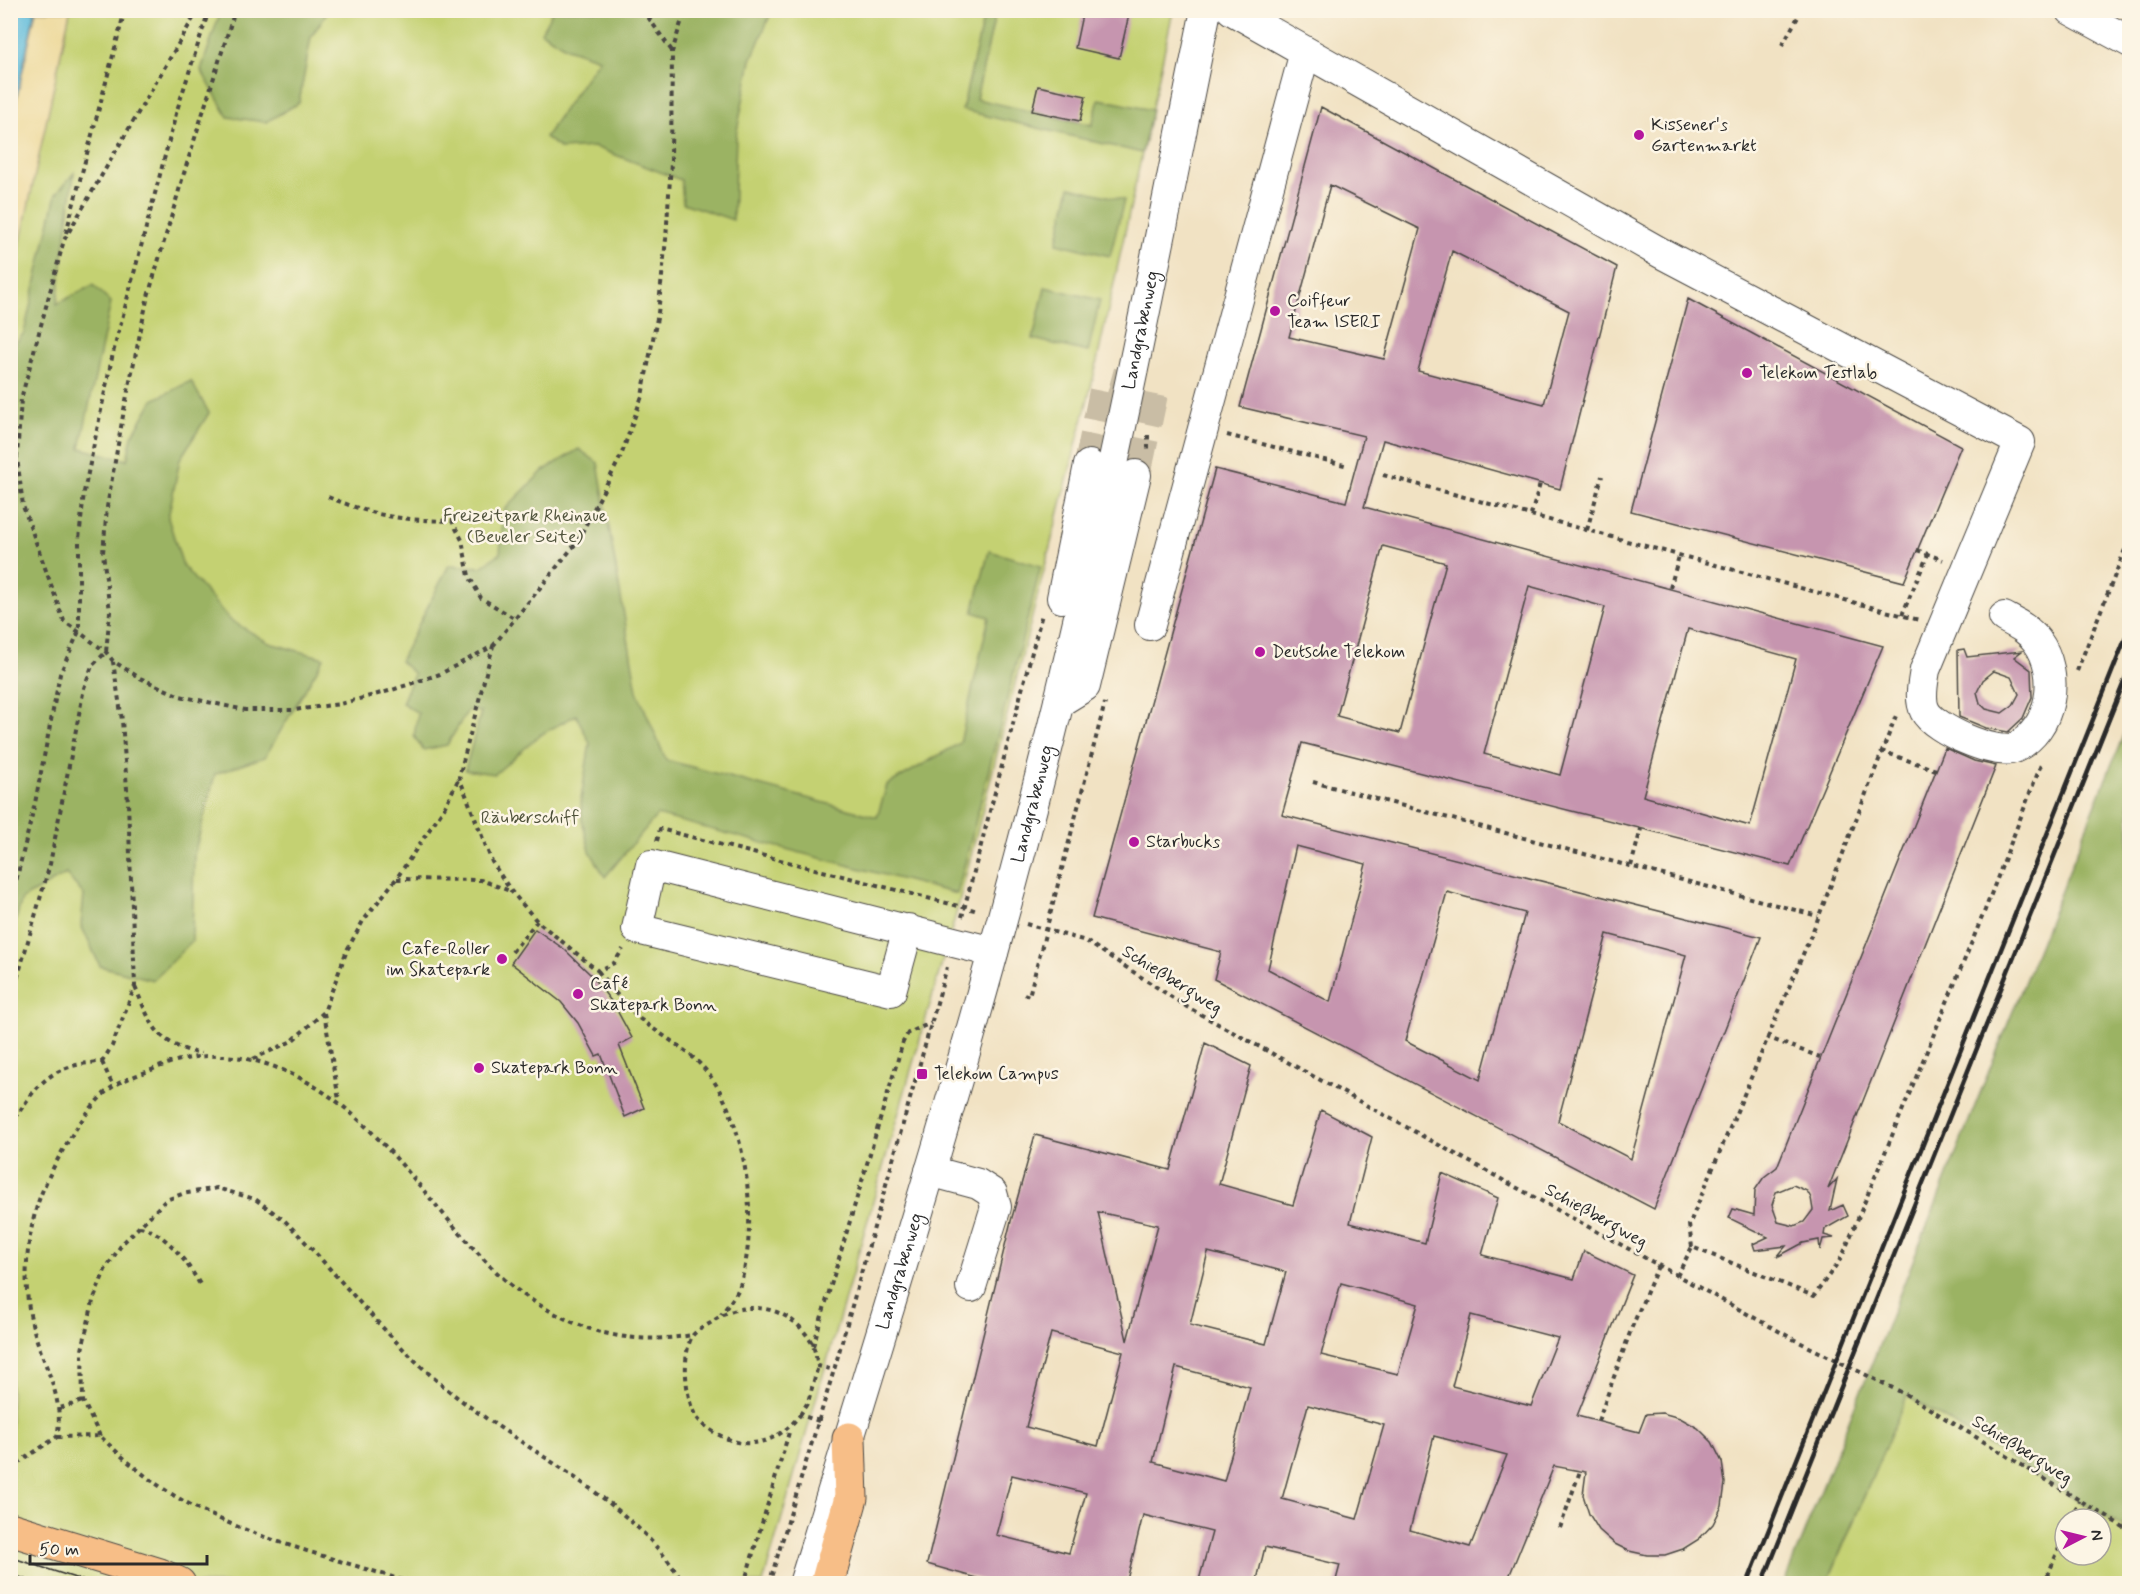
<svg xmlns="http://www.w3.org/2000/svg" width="2140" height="1594" font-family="Mynerve,sans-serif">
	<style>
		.green { fill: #c4d172; stroke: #787e4e; stroke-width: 1.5; fill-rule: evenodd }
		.forest { fill: #9bb364; stroke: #636f48; stroke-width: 1.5 }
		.sand { fill: #eeda9e; stroke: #8c8264; stroke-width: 1.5 }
		.water { fill: #5ebcdc; stroke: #447484; stroke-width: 1.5 }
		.building { fill: #c695af; fill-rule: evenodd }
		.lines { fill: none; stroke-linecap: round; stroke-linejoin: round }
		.minor-tunnel { stroke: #c9bda5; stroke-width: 30; stroke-dasharray: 30 15; stroke-linecap: butt }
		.minor-casing { stroke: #494642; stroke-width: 32 }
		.highway-casing { stroke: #494642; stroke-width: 35 }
		.path { stroke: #494642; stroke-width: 4; stroke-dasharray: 4.5 4.5; stroke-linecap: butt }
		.minor { stroke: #fff; stroke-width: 30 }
		.highway { stroke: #f7be87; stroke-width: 33 }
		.tram { stroke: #2b2b2b; stroke-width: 1.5 }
		.rail { stroke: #2b2b2b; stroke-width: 4.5 }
		.poi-dot { fill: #b5179e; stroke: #fcf5e5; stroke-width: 2 }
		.labels { text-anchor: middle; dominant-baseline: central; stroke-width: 5; stroke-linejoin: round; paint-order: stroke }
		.poi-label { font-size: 18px; fill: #2b2b2b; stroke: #fcf5e5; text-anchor: start }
		.street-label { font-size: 18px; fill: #2b2b2b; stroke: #fcf5e5 }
		.park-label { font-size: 18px; fill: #51543d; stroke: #fcf5e5 }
	</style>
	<rect width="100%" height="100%" fill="#fcf5e5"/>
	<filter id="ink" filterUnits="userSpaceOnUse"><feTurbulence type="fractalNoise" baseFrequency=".0167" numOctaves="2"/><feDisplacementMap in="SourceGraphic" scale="12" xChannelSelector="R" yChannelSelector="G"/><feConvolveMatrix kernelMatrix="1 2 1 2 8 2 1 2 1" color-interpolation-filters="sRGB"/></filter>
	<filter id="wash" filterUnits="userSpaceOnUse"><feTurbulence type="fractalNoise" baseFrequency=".008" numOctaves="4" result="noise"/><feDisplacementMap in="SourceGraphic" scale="24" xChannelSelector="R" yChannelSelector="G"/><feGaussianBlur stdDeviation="1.35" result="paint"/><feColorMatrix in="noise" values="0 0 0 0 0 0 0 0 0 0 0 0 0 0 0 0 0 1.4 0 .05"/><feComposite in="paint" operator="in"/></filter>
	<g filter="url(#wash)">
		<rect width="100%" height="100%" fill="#f1e2c3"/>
		<!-- green -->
		<path class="green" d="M 70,11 L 1173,11 L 1094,375 L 956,914 L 763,1583 L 11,1584 L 10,287 Z
			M 1907,1395 L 2129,1531 L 2129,1583 L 1827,1584 ZM 2065,1519 L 2101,1519 L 2101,1555 L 2065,1555 Z"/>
		<!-- forest -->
		<path class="forest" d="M 553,10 L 772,11 L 751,60 L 736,136 L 733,220 L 683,203 L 681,180 L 595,147 L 561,149 L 545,137 L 599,59 L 567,48 L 541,32 Z
			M 226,11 L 328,11 L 311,37 L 299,103 L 266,122 L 228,117 L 201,70 L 219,16 Z
			M 996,11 L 976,99 L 1092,125 L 1099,99 L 1152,110 L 1142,153 L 962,110 L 985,11 Z
			M 74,173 L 57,304 L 93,285 L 111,302 L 80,448 L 127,460 L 132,436 L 153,400 L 191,381 L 209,413 L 180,459 L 168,518 L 183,566 L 230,620 L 269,643 L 324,658 L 265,757 L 215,774 L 194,855 L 192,941 L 153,980 L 100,966 L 81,925 L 84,895 L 66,874 L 22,899 L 11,937 L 11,348 L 24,333 L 56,194 Z
			M 1070,187 L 1124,200 L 1110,256 L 1057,243 Z
			M 1045,287 L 1100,300 L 1088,352 L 1033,339 Z
			M 579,449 L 598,463 L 637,691 L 666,760 L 877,817 L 887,785 L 960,743 L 989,617 L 973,612 L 989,551 L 1041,566 L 957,894 L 657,815 L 605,877 L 590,851 L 582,821 L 581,799 L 590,743 L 576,715 L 540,735 L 495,774 L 465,770 L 481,712 L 468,710 L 447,745 L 423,750 L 414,736 L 418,713 L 402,703 L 414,674 L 400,661 L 449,565 L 481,567 L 500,553 L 504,510 L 543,471 Z
			M 2129,721 L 2129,1531 L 1907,1396 L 1827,1583 L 1784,1583 Z"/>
		<!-- sand -->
		<path class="sand" d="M 36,11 L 70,11 L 11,287 L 11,123 Z"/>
		<!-- water -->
		<path class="water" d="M 11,10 L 35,11 L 11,123 L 10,11 Z"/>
		<g id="blocks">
			<!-- building -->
			<path class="building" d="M 1083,10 L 1130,10 L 1119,58 L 1075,48 Z
				M 1038,86 L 1086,96 L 1080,121 L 1032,111 Z
				M 1321,107 L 1617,267 L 1560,489 L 1383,440 L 1364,507 L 1883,646 L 1790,866 L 1302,743 L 1282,815 L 1761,937 L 1654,1209 L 1214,979 L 1221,952 L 1092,918 L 1215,469 L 1346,502 L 1364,436 L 1240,407 ZM 1330,185 L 1420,229 L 1384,359 L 1289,337 ZM 1452,251 L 1569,311 L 1544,404 L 1418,371 ZM 1383,546 L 1446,563 L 1400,733 L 1337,716 ZM 1529,586 L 1605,607 L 1560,775 L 1484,754 ZM 1688,629 L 1796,659 L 1750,826 L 1643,796 ZM 1296,846 L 1366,864 L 1330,1002 L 1268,969 ZM 1447,892 L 1525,913 L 1480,1080 L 1405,1041 ZM 1607,934 L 1686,955 L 1631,1159 L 1558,1121 Z
				M 1688,299 L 1961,446 L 1904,582 L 1631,511 Z
				M 1964,649 L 1967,657 L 2022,651 L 2014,657 L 2031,670 L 2032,697 L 2023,718 L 2008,732 L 1986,728 L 1959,717 L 1958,650 ZM 1994,671 L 2011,677 L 2019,694 L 2013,705 L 2002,713 L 1986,709 L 1980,703 L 1977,692 L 1983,680 Z
				M 1945,748 L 1974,761 L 1996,766 L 1828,1189 L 1837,1179 L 1830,1211 L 1843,1205 L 1848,1216 L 1825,1229 L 1824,1235 L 1834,1238 L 1823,1239 L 1820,1250 L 1819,1240 L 1803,1243 L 1777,1257 L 1786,1246 L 1755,1250 L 1753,1244 L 1768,1237 L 1729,1218 L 1733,1209 L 1754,1215 L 1755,1190 L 1764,1177 L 1777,1167 ZM 1793,1185 L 1807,1191 L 1811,1198 L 1813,1210 L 1804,1222 L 1794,1226 L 1778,1222 L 1772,1205 L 1776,1192 Z
				M 535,929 L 564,949 L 590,974 L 614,1005 L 632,1038 L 619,1045 L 644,1108 L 625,1117 L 601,1054 L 596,1056 L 578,1023 L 561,1002 L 511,963 Z
				M 1205,1043 L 1251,1066 L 1219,1184 L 1293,1205 L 1321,1110 L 1372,1137 L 1350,1223 L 1425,1243 L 1442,1173 L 1498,1198 L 1482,1255 L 1574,1279 L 1584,1251 L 1633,1275 L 1577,1416 L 1639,1432 L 1646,1414 L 1662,1413 L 1680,1418 L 1698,1428 L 1712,1442 L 1722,1462 L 1725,1483 L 1722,1506 L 1713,1524 L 1699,1539 L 1683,1549 L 1665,1555 L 1647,1555 L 1629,1551 L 1615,1544 L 1599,1530 L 1589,1514 L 1583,1495 L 1586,1472 L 1554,1466 L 1506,1584 L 1335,1584 L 1340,1565 L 1265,1547 L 1256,1584 L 1198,1584 L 1212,1532 L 1143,1515 L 1126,1584 L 997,1584 L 927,1564 L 1011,1221 L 1035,1135 L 1170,1170 ZM 1098,1212 L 1158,1225 L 1127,1341 L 1127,1340 ZM 1208,1252 L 1286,1272 L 1266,1344 L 1190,1325 ZM 1341,1283 L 1418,1304 L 1398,1374 L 1321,1355 ZM 1471,1315 L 1558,1338 L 1531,1406 L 1452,1386 ZM 1051,1333 L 1123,1352 L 1098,1446 L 1026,1427 ZM 1176,1367 L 1250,1387 L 1224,1481 L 1153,1462 ZM 1308,1405 L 1384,1425 L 1357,1519 L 1282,1499 ZM 1434,1436 L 1507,1455 L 1470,1547 L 1410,1530 ZM 1012,1475 L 1086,1493 L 1069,1553 L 996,1535 Z"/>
		</g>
	</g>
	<g filter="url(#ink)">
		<use href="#blocks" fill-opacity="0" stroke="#494642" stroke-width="1.5"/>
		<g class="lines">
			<!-- minor-tunnel -->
			<path class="minor-tunnel" d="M 1089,465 L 1106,381 L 1153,394 L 1136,475"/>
			<!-- minor casing -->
			<g class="minor-casing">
				<g id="minor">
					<path d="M 1232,10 L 1661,253 L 2020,442 L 1925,670 C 1923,683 1919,699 1925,711 C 1934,729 1996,756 2014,748 C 2053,730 2061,673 2037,641 C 2028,629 2017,624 2004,617"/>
					<path d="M 2071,10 L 2130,42"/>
					<path d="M 1062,598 L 1089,465"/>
					<path d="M 1150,625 L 1305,52"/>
					<path d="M 1059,702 L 1085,686 L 1136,475"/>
					<path d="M 908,929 L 891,991 L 637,929 L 651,865 L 993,952"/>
					<path d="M 930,1171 L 978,1184 L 992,1193 L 996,1207 L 971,1287"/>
					<path id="s1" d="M 804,1584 C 895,1290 987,996 1060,697 C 1115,470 1159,240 1206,10"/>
				</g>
			</g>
			<!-- highway casing -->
			<g class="highway-casing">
				<path id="highway" d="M 10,1529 L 160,1575 L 179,1584
					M 827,1584 L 851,1498 L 849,1439"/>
			</g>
			<!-- path -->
			<path class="path" d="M 198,10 L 64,240 L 21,399 L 17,457 L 23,506 L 64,621 L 106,652 L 113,661 L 140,678 L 180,696 L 245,710 L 294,710 L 340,704 L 389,691 L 440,674 L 493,646 L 459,777 L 492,862 L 511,891 L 537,921 L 598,971 L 614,963 L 623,949
				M 643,10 L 672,51
				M 1782,45 L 1802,10
				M 66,233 L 125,10
				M 1148,435 L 1148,452
				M 1227,435 L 1348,466
				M 1383,475 L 1919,620
				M 328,497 C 378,517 399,520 452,521 L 462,540 L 469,576 L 481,598 L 514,618
				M 1531,515 L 1540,484
				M 1587,530 L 1602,476
				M 1917,550 L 1943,560
				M 1670,588 L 1679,556
				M 1902,615 L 1928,554
				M 493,646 L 577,542 L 621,456 L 642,396 L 658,313 L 666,239 L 671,163 L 672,52 L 685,10
				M 2077,671 L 2130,537
				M 1881,751 L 1936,770
				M 1313,782 L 1818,916
				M 657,841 L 660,829 L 978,911
				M 1631,866 L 1641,829
				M 397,879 L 481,880 L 510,891
				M 10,906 L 35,803 L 60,674 L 79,631 L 79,539 L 84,492 L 113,353 L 177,110 L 209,10
				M 962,917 L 1042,614
				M 1026,924 L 1086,941 L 1187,1007 L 1795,1340 L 1907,1395 L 2130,1531
				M 512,952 L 537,921
				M 598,971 C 611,988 624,1004 640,1019 C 659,1034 682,1046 699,1063 C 747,1110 761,1226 739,1288 C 735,1297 727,1306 721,1315
				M 135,987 C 153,1028 156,1043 201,1054
				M 1024,994 L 1029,996 L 1105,703
				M 10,1004 L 50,864 L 84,688 L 92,666 L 106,652 L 110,612 L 103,553 L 107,507 L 124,410 L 147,300 L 184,173 L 235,10
				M 324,1013 L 339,1100
				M 1766,1037 L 1820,1057
				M 253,1059 L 292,1041 L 324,1012 L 347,950 L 363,921 L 396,879 L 444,808 L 459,778
				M 102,1062 L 112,1046 L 135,986 L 128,803 L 122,720 L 113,662
				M 102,1062 L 113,1086
				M 10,1126 C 37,1084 50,1064 102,1062
				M 139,1227 C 165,1230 189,1265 201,1286
				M 1692,1247 L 1689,1225 L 1817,921 L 1897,713
				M 1677,1276 L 1692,1247 L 1814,1296 L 1842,1257 L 1985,910 L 2042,762
				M 813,1346 L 903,1042 L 908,1033 L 931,1023
				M 60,1408 L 83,1401
				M 800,1415 L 808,1402 L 818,1366
				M 819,1421 L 800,1415 C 784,1435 763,1447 737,1442 C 724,1439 706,1429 698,1419 C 685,1404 681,1352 693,1335 C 697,1330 706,1326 712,1322 C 743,1298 789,1305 810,1340 C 815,1347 816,1358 818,1366 L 834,1370
				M 1598,1421 L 1632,1327 L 1658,1266
				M 100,1436 L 83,1401 L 82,1350 L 93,1301 L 105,1270 L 122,1244 L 166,1200 L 182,1194 L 217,1188 L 255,1199 L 284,1220 C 338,1274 384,1336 442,1385 C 521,1451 630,1495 684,1584
				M 57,1437 L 100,1436 C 125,1460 150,1482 180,1499 C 252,1540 336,1558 414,1584
				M 10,1468 L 57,1437 C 65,1399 45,1369 35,1334 C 22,1293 25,1247 37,1206 C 46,1175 86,1103 114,1086 C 125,1079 138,1075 149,1071 C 188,1053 228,1051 269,1065 C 358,1095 406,1174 467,1241 C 486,1262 506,1284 530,1299 C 585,1334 629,1345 693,1335
				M 2071,1519 L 2079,1501
				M 1560,1528 L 1580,1471
				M 744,1584 L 790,1429
				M 769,1584 L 834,1370 L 947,967
				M 2044,1584 L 2065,1534"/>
			<!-- minor -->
			<use href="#minor" class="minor"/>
			<!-- highway -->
			<use href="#highway" class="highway"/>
			<!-- tram -->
			<path class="tram" d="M 10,1557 L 94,1584
				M 10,1574 L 40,1584"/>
			<!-- rail -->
			<path class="rail" d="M 1747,1584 L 2130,627
				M 1762,1584 L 2130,667"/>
		</g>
	</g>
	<!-- markers -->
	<g class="poi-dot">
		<circle cx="1639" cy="135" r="6"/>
		<circle cx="1275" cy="311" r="6"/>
		<circle cx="1747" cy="373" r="6"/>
		<circle cx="1260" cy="652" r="6"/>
		<circle cx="1134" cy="842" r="6"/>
		<circle cx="502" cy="959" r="6"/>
		<circle cx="578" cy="994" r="6"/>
		<circle cx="479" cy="1068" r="6"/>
		<rect x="916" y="1068" width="12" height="12" rx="3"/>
	</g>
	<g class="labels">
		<!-- poi labels -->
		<g class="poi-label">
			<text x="1651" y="125">Kissener's<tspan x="1651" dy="21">Gartenmarkt</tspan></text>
			<text x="1287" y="301">Coiffeur<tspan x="1287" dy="21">Team ISERI</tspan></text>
			<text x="1759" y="373">Telekom Testlab</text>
			<text x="1272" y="652">Deutsche Telekom</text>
			<text x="1146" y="842">Starbucks</text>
			<text x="490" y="949" text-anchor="end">Cafe-Roller<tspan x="490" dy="21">im Skatepark</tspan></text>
			<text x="590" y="984">Café<tspan x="590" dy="21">Skatepark Bonn</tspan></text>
			<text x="491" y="1068">Skatepark Bonn</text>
			<text x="934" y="1074">Telekom Campus</text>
		</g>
		<!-- street labels -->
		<g class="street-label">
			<text stroke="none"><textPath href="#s1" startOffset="1299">Landgrabenweg</textPath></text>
			<text stroke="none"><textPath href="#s1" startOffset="813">Landgrabenweg</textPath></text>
			<text transform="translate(1172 980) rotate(32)">Schießbergweg</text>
			<text transform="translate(1596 1216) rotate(29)">Schießbergweg</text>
			<text stroke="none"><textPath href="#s1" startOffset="327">Landgrabenweg</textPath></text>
			<text transform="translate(2022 1450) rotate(32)">Schießbergweg</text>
		</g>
		<!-- park labels -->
		<g class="park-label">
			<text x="525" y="516">Freizeitpark Rheinaue<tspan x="525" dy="21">(Beueler Seite)</tspan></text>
			<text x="530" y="818">Räuberschiff</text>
		</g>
	</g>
	<!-- margin -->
	<rect width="2140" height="1594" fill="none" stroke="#fcf5e5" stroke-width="36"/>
	<!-- north arrow -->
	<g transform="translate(2083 1537) rotate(83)"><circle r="28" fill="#fcf5e5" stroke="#a8a49b" stroke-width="1.5"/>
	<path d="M0-4.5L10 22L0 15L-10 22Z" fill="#b5179e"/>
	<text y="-9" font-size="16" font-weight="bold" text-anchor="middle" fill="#2b2b2b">N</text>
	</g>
	<!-- scale -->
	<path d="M30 1555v9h177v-9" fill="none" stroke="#2b2b2b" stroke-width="3"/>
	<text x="39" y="1555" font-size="18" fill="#2b2b2b" stroke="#fcf5e5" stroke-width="4.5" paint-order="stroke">50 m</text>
</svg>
